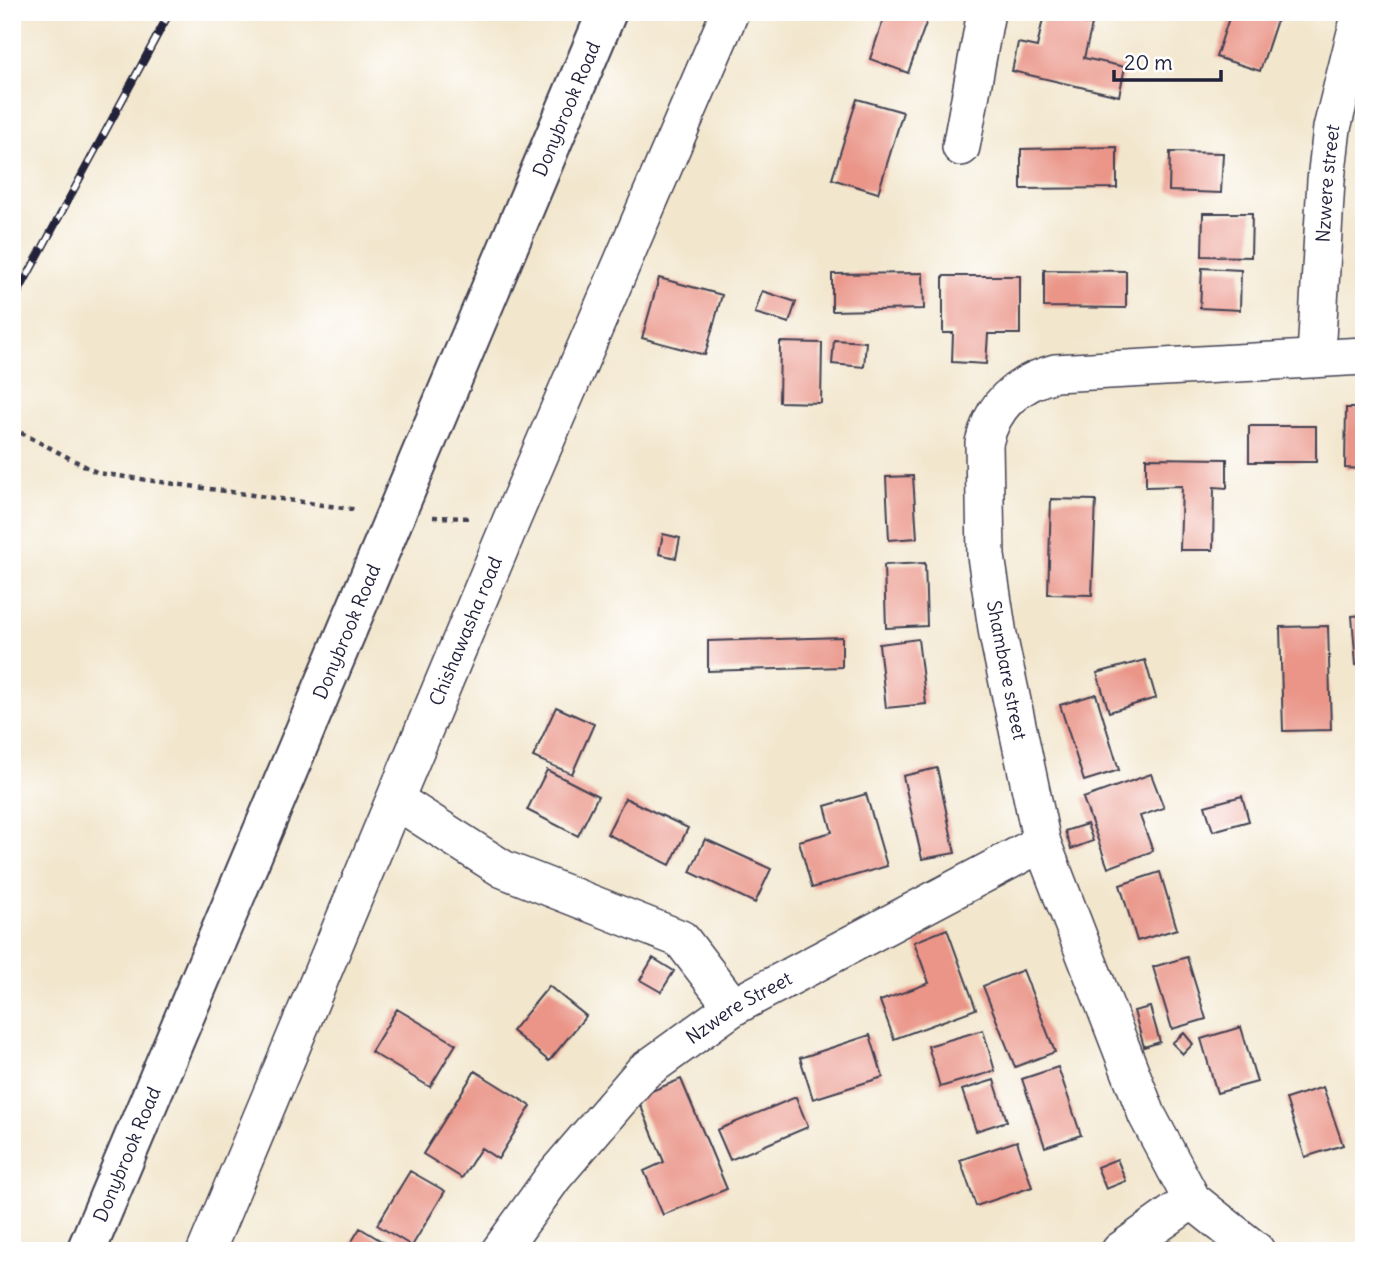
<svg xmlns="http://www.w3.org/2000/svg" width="1376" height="1263" font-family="Delius,sans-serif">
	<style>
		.building { fill: #ea9588 }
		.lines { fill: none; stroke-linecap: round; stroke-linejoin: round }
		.minor-casing { stroke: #413f51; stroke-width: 40 }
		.tertiary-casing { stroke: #413f51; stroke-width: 42 }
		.path { stroke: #413f51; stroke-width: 4.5; stroke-dasharray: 5 5; stroke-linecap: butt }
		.minor { stroke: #fff; stroke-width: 37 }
		.tertiary { stroke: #fff; stroke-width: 38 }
		.rail-casing { stroke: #22223b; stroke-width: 8 }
		.rail { stroke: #fff; stroke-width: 5; stroke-dasharray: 16; stroke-linecap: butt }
		.labels { text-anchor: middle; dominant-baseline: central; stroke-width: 5; stroke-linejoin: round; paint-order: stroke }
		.street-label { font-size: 19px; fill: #22223b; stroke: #fff }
	</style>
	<rect width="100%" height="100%" fill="#fff"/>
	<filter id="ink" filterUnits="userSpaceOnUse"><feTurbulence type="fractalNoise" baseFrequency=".0143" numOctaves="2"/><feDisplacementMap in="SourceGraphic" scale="14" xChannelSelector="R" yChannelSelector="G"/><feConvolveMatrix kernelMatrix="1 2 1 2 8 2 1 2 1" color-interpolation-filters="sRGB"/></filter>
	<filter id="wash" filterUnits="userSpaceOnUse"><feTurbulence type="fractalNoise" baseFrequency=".00686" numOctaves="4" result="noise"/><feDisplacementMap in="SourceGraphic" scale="28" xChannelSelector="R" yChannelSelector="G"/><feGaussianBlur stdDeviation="1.57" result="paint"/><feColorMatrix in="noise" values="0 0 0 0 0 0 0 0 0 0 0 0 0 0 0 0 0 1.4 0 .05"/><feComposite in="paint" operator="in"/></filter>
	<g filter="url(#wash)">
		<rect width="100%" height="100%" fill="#f2e6cc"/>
		<g id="blocks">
			<!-- building -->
			<path class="building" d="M 886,12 L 930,12 L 908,73 L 870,59 Z
				M 1231,12 L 1279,14 L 1260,71 L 1216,57 Z
				M 1044,14 L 1092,25 L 1084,58 L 1125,67 L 1119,96 L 1012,71 L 1018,43 L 1037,47 Z
				M 857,99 L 903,112 L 878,193 L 832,179 Z
				M 1117,147 L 1117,188 L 1021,189 L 1021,149 Z
				M 1170,152 L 1223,153 L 1221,193 L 1169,191 Z
				M 1203,213 L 1252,213 L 1251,257 L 1202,256 Z
				M 1202,268 L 1241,270 L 1240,310 L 1200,308 Z
				M 1044,270 L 1126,271 L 1126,308 L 1044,307 Z
				M 923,273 L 924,309 L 832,311 L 832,274 Z
				M 943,276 L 1020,276 L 1020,334 L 988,334 L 986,364 L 952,362 L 953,333 L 943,333 Z
				M 659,278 L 722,295 L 705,355 L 642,338 Z
				M 762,291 L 796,302 L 789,323 L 755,313 Z
				M 834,340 L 866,342 L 864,367 L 832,364 Z
				M 780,342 L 822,343 L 821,403 L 779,402 Z
				M 1346,408 L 1364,408 L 1364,469 L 1345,468 Z
				M 1249,426 L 1316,426 L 1316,462 L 1249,462 Z
				M 1146,458 L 1227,459 L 1227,488 L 1214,487 L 1213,550 L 1180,550 L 1182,486 L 1146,487 Z
				M 913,476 L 917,538 L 889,540 L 886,477 Z
				M 1051,499 L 1096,500 L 1092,595 L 1048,594 Z
				M 663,534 L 680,538 L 676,558 L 659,554 Z
				M 925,563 L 927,626 L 886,628 L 884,565 Z
				M 1364,615 L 1364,664 L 1356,665 L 1352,616 Z
				M 1328,626 L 1331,730 L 1283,731 L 1280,627 Z
				M 842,637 L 842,667 L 708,671 L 708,641 Z
				M 918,639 L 926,704 L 886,708 L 879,644 Z
				M 1145,660 L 1156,698 L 1109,712 L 1097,673 Z
				M 1096,694 L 1119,770 L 1084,781 L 1060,705 Z
				M 556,707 L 594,724 L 572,774 L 533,757 Z
				M 1361,725 L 1364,725 L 1364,787 L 1360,787 Z
				M 937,768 L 955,853 L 922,859 L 903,776 Z
				M 547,770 L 598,796 L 578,836 L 527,810 Z
				M 1151,774 L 1164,808 L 1140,816 L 1153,851 L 1108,868 L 1083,798 Z
				M 866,794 L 887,866 L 812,888 L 799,841 L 832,832 L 825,806 Z
				M 1242,796 L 1249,821 L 1213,831 L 1205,806 Z
				M 625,798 L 688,828 L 670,865 L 607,834 Z
				M 1087,824 L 1093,841 L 1071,849 L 1065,831 Z
				M 705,839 L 771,869 L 755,903 L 690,872 Z
				M 1160,872 L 1177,929 L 1137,941 L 1120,885 Z
				M 947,929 L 976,1009 L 894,1039 L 880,1001 L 929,983 L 914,942 Z
				M 1187,957 L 1206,1019 L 1172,1029 L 1153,967 Z
				M 653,958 L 674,971 L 661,992 L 640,980 Z
				M 1023,970 L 1055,1052 L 1015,1067 L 983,986 Z
				M 549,986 L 586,1016 L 549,1061 L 512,1031 Z
				M 1150,1007 L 1160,1042 L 1144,1047 L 1134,1011 Z
				M 397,1009 L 456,1044 L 430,1087 L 371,1052 Z
				M 1241,1027 L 1257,1082 L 1217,1093 L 1201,1039 Z
				M 983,1030 L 995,1071 L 940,1087 L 928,1046 Z
				M 1184,1033 L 1193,1044 L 1183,1054 L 1172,1043 Z
				M 870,1035 L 883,1077 L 813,1099 L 800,1058 Z
				M 1058,1067 L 1081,1135 L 1045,1147 L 1022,1079 Z
				M 475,1071 L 531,1106 L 498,1159 L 481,1148 L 462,1178 L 423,1154 Z
				M 681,1079 L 727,1189 L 663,1215 L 644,1171 L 664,1162 L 637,1097 Z
				M 994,1080 L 1007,1121 L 976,1131 L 962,1090 Z
				M 1323,1087 L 1343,1145 L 1305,1157 L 1286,1099 Z
				M 796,1097 L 808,1127 L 730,1160 L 717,1130 Z
				M 1017,1141 L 1032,1187 L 976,1206 L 960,1160 Z
				M 1117,1159 L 1126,1181 L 1106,1189 L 1097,1167 Z
				M 410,1171 L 445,1191 L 412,1246 L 377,1225 Z
				M 360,1228 L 398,1251 L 346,1251 Z"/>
		</g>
	</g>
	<g filter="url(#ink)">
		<use href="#blocks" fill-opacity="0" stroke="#413f51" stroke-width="2"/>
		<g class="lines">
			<!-- minor casing -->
			<g class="minor-casing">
				<g id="minor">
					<path d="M 961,147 L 986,12"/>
					<path id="s1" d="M 1316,356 L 1326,180 L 1332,128 L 1361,12"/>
					<path d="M 397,801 L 503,869 L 681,939 L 733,1007"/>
					<path id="s2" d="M 206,1251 L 512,519 L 730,12"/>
					<path id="s3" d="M 500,1251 L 554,1176 L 643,1072 L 733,1007 L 1042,843"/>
					<path d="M 1120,1251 L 1192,1200"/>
					<path d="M 1256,1251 L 1192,1200 L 1147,1115 L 1042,843 L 998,635 L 986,556 L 984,443 C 993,404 1018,383 1055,373 L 1364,356"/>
				</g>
			</g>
			<!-- tertiary casing -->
			<g class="tertiary-casing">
				<g id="tertiary">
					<path id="s4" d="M 86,1251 L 607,12"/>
				</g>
			</g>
			<!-- path -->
			<path class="path" d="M 12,428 L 98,473 L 358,510
				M 433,517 L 473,518"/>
			<!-- minor -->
			<use href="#minor" class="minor"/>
			<!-- tertiary -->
			<use href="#tertiary" class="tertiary"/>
			<!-- rail casing -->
			<g class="rail-casing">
				<path id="rail" d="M 12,304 L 170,12"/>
			</g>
			<!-- rail -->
			<use href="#rail" class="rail"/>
		</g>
	</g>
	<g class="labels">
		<!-- street labels -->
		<g class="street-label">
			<text stroke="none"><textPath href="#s4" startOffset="1239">Donybrook Road</textPath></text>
			<text stroke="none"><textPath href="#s1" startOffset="173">Nzwere street</textPath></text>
			<text stroke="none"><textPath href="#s4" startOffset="672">Donybrook Road</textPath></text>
			<text stroke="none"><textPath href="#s2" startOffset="672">Chishawasha road</textPath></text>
			<text transform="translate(1007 670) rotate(79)">Shambare street</text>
			<text stroke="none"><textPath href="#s3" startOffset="345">Nzwere Street</textPath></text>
			<text stroke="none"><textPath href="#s4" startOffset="105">Donybrook Road</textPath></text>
		</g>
	</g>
	<!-- margin -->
	<rect width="1376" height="1263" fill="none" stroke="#fff" stroke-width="42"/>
	<!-- scale -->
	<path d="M1114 70v10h107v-10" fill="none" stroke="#22223b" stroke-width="3.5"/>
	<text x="1124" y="70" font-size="21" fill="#22223b" stroke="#ffffff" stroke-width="5" paint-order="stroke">20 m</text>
</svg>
